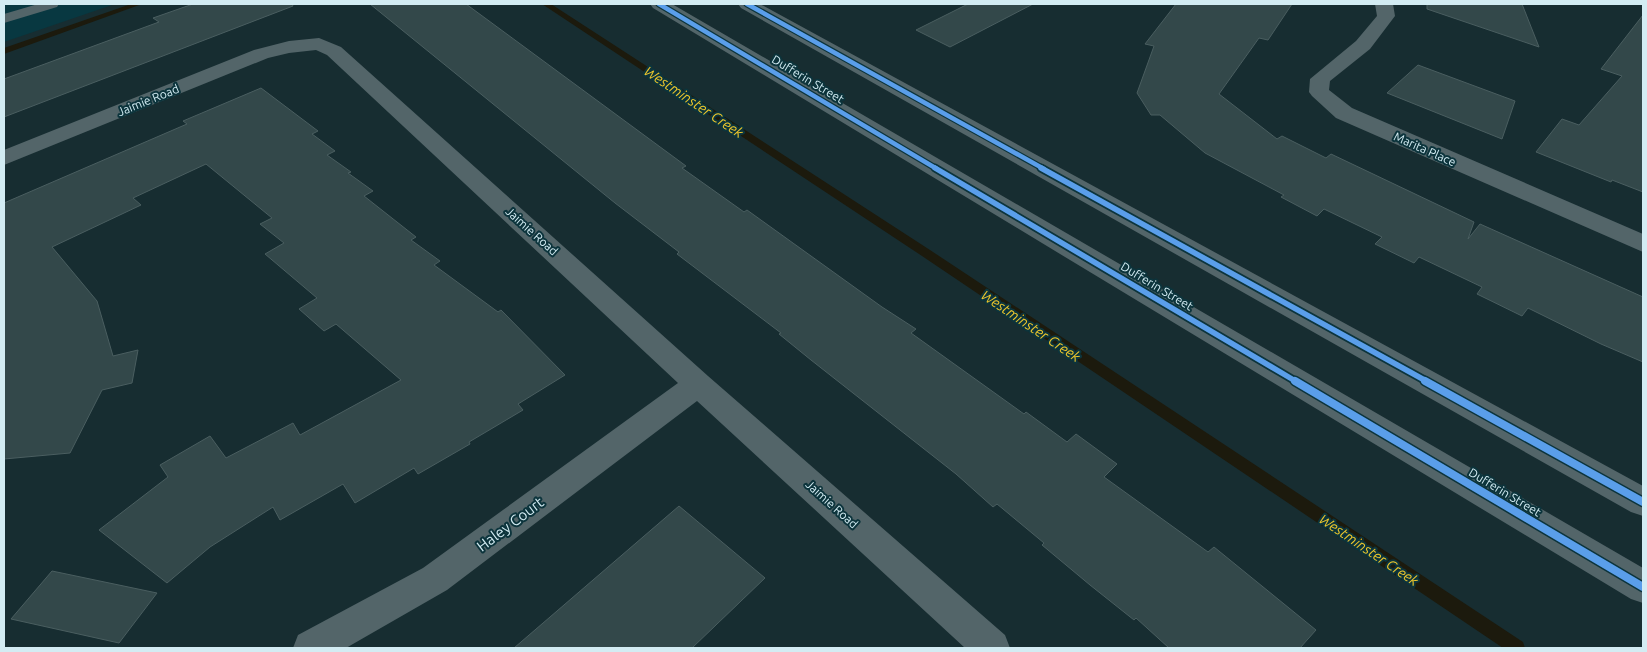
<svg xmlns="http://www.w3.org/2000/svg" width="1647" height="652" font-family="Ubuntu,sans-serif">
	<style>
		.built { fill: #083841 }
		.lines { fill: none; stroke-linecap: round; stroke-linejoin: round }
		.stream { fill: #1c1a0d; fill-rule: evenodd }
		.building { fill: #33484a; stroke: #4a5e60 }
		.service { fill: #536569; fill-rule: evenodd }
		.minor { fill: #536569; fill-rule: evenodd }
		.secondary { fill: #536569; fill-rule: evenodd }
		.cycleway-far2-casing { stroke: #0c343c; stroke-width: 7 }
		.cycleway-far1-casing { stroke: #0c343c; stroke-width: 9 }
		.cycleway-casing { stroke: #0c343c; stroke-width: 11 }
		.cycleway-far2 { stroke: #5a9eea; stroke-width: 4.5 }
		.cycleway-far1 { stroke: #5a9eea; stroke-width: 5.5 }
		.cycleway { stroke: #5a9eea; stroke-width: 8 }
		.labels { text-anchor: middle; dominant-baseline: central; stroke-width: 4; stroke-linejoin: round; paint-order: stroke }
		.street-label { font-size: 12px; fill: #d3ecf3; stroke: #0c343c }
		.water-label { font-size: 14px; font-style: italic; fill: #eec72c; stroke: #0c343c }
		.near-street-label { font-size: 15px; fill: #d3ecf3; stroke: #0c343c }
	</style>
	<rect width="100%" height="100%" fill="#172d31"/>
	<!-- built -->
	<path class="built" d="M 4,4 L 115,4 L 4,42 Z"/>
	<g class="lines">
		<!-- stream -->
		<path class="stream" d="M 131,4 L 142,4 L 4,54 L 4,48 Z
			M 542,4 L 551,4 L 930,250 L 1523,642 L 1525,648 L 1503,648 L 922,256 Z"/>
	</g>
	<!-- building -->
	<path class="building" d="M 193,4 L 292,4 L 293,6 L 4,117 L 4,79 L 159,22 L 153,18 Z
		M 370,4 L 466,4 L 686,166 L 682,168 L 744,212 L 747,210 L 882,307 L 916,329 L 911,333 L 1024,414 L 1026,412 L 1067,442 L 1076,434 L 1117,464 L 1104,477 L 1208,552 L 1214,547 L 1316,630 L 1300,648 L 1169,648 L 1136,618 L 1134,620 L 1090,585 L 1042,545 L 1044,543 L 997,504 L 993,507 L 956,474 L 811,360 L 779,334 L 781,333 L 677,254 L 679,252 L 615,203 Z
		M 968,4 L 1033,4 L 950,47 L 916,30 Z
		M 1176,4 L 1292,4 L 1268,40 L 1259,38 L 1219,94 L 1277,139 L 1282,136 L 1326,158 L 1331,154 L 1474,222 L 1468,239 L 1480,224 L 1643,297 L 1643,362 L 1601,344 L 1528,308 L 1522,316 L 1477,294 L 1482,287 L 1419,257 L 1414,263 L 1375,244 L 1382,237 L 1324,209 L 1317,216 L 1281,197 L 1284,195 L 1205,153 L 1160,115 L 1151,115 L 1137,93 L 1154,46 L 1145,44 Z
		M 1427,4 L 1522,4 L 1539,47 L 1427,9 Z
		M 1643,15 L 1643,192 L 1612,180 L 1611,182 L 1536,152 L 1562,119 L 1579,125 L 1622,76 L 1601,69 Z
		M 1418,65 L 1515,101 L 1502,139 L 1387,93 Z
		M 261,88 L 318,131 L 312,134 L 335,151 L 327,155 L 351,172 L 348,173 L 373,191 L 364,196 L 416,237 L 411,240 L 440,261 L 434,265 L 498,312 L 501,310 L 565,375 L 518,404 L 523,410 L 469,442 L 470,444 L 418,474 L 414,468 L 355,503 L 343,484 L 280,520 L 273,507 L 210,547 L 167,583 L 99,530 L 168,477 L 160,465 L 210,436 L 226,458 L 293,423 L 300,435 L 401,380 L 336,324 L 324,331 L 299,309 L 317,298 L 265,254 L 284,243 L 260,224 L 272,218 L 206,164 L 133,198 L 141,205 L 52,247 L 97,301 L 113,356 L 138,350 L 132,383 L 102,390 L 70,453 L 4,459 L 4,203 L 187,124 L 183,121 Z
		M 679,506 L 765,578 L 692,648 L 514,648 Z
		M 52,571 L 157,593 L 119,643 L 11,619 Z"/>
	<g class="lines">
		<!-- service -->
		<path class="service" d="M 38,4 L 59,4 L 57,7 L 4,23 L 4,14 Z"/>
		<!-- minor -->
		<path class="minor" d="M 1375,4 L 1393,4 L 1395,16 L 1370,49 L 1330,81 L 1329,90 L 1352,108 L 1643,234 L 1643,252 L 1336,118 L 1312,96 L 1309,92 L 1310,79 L 1356,41 L 1377,16 Z
			M 319,38 L 341,47 L 708,376 L 1005,635 L 1010,648 L 965,648 L 697,401 L 447,590 L 346,648 L 293,648 L 298,635 L 423,568 L 678,383 L 327,55 L 316,50 L 289,53 L 268,58 L 4,165 L 4,150 L 254,50 L 289,41 Z"/>
		<!-- secondary -->
		<path class="secondary" d="M 650,4 L 672,4 L 1643,568 L 1643,603 L 1631,599 L 653,8 Z
			M 738,4 L 760,4 L 1643,486 L 1643,516 L 1631,512 L 741,8 Z"/>
		<!-- cycleway-far2 casing -->
		<g class="cycleway-far2-casing">
			<path id="cycleway-far2" d="M 659,4 L 937,169
				M 747,4 L 1044,169"/>
		</g>
		<!-- cycleway-far1 casing -->
		<g class="cycleway-far1-casing">
			<path id="cycleway-far1" d="M 935,168 L 1297,382
				M 1041,168 L 1428,382"/>
		</g>
		<!-- cycleway casing -->
		<g class="cycleway-casing">
			<path id="cycleway" d="M 1295,381 L 1643,587
				M 1425,381 L 1643,502"/>
		</g>
		<!-- cycleway-far2 -->
		<use href="#cycleway-far2" class="cycleway-far2"/>
		<!-- cycleway-far1 -->
		<use href="#cycleway-far1" class="cycleway-far1"/>
		<!-- cycleway -->
		<use href="#cycleway" class="cycleway"/>
	</g>
	<g class="labels">
		<!-- street labels -->
		<g class="street-label">
			<text transform="translate(808 79) rotate(31)">Dufferin Street</text>
			<text transform="translate(148 100) rotate(-22)">Jaimie Road</text>
			<text transform="translate(1425 149) rotate(24)">Marita Place</text>
			<text transform="translate(532 231) rotate(42)">Jaimie Road</text>
			<text transform="translate(1157 286) rotate(31)">Dufferin Street</text>
			<text transform="translate(1505 492) rotate(31)">Dufferin Street</text>
			<text transform="translate(832 504) rotate(42)">Jaimie Road</text>
		</g>
		<!-- water labels -->
		<g class="water-label">
			<text transform="translate(694 102) rotate(34)">Westminster Creek</text>
			<text transform="translate(1031 326) rotate(34)">Westminster Creek</text>
			<text transform="translate(1369 550) rotate(34)">Westminster Creek</text>
		</g>
		<!-- near-street labels -->
		<g class="near-street-label">
			<text transform="translate(510 524) rotate(-37)">Haley Court</text>
		</g>
	</g>
	<!-- border -->
	<rect width="1647" height="652" fill="none" stroke="#d3ecf3" stroke-width="10"/>
</svg>
